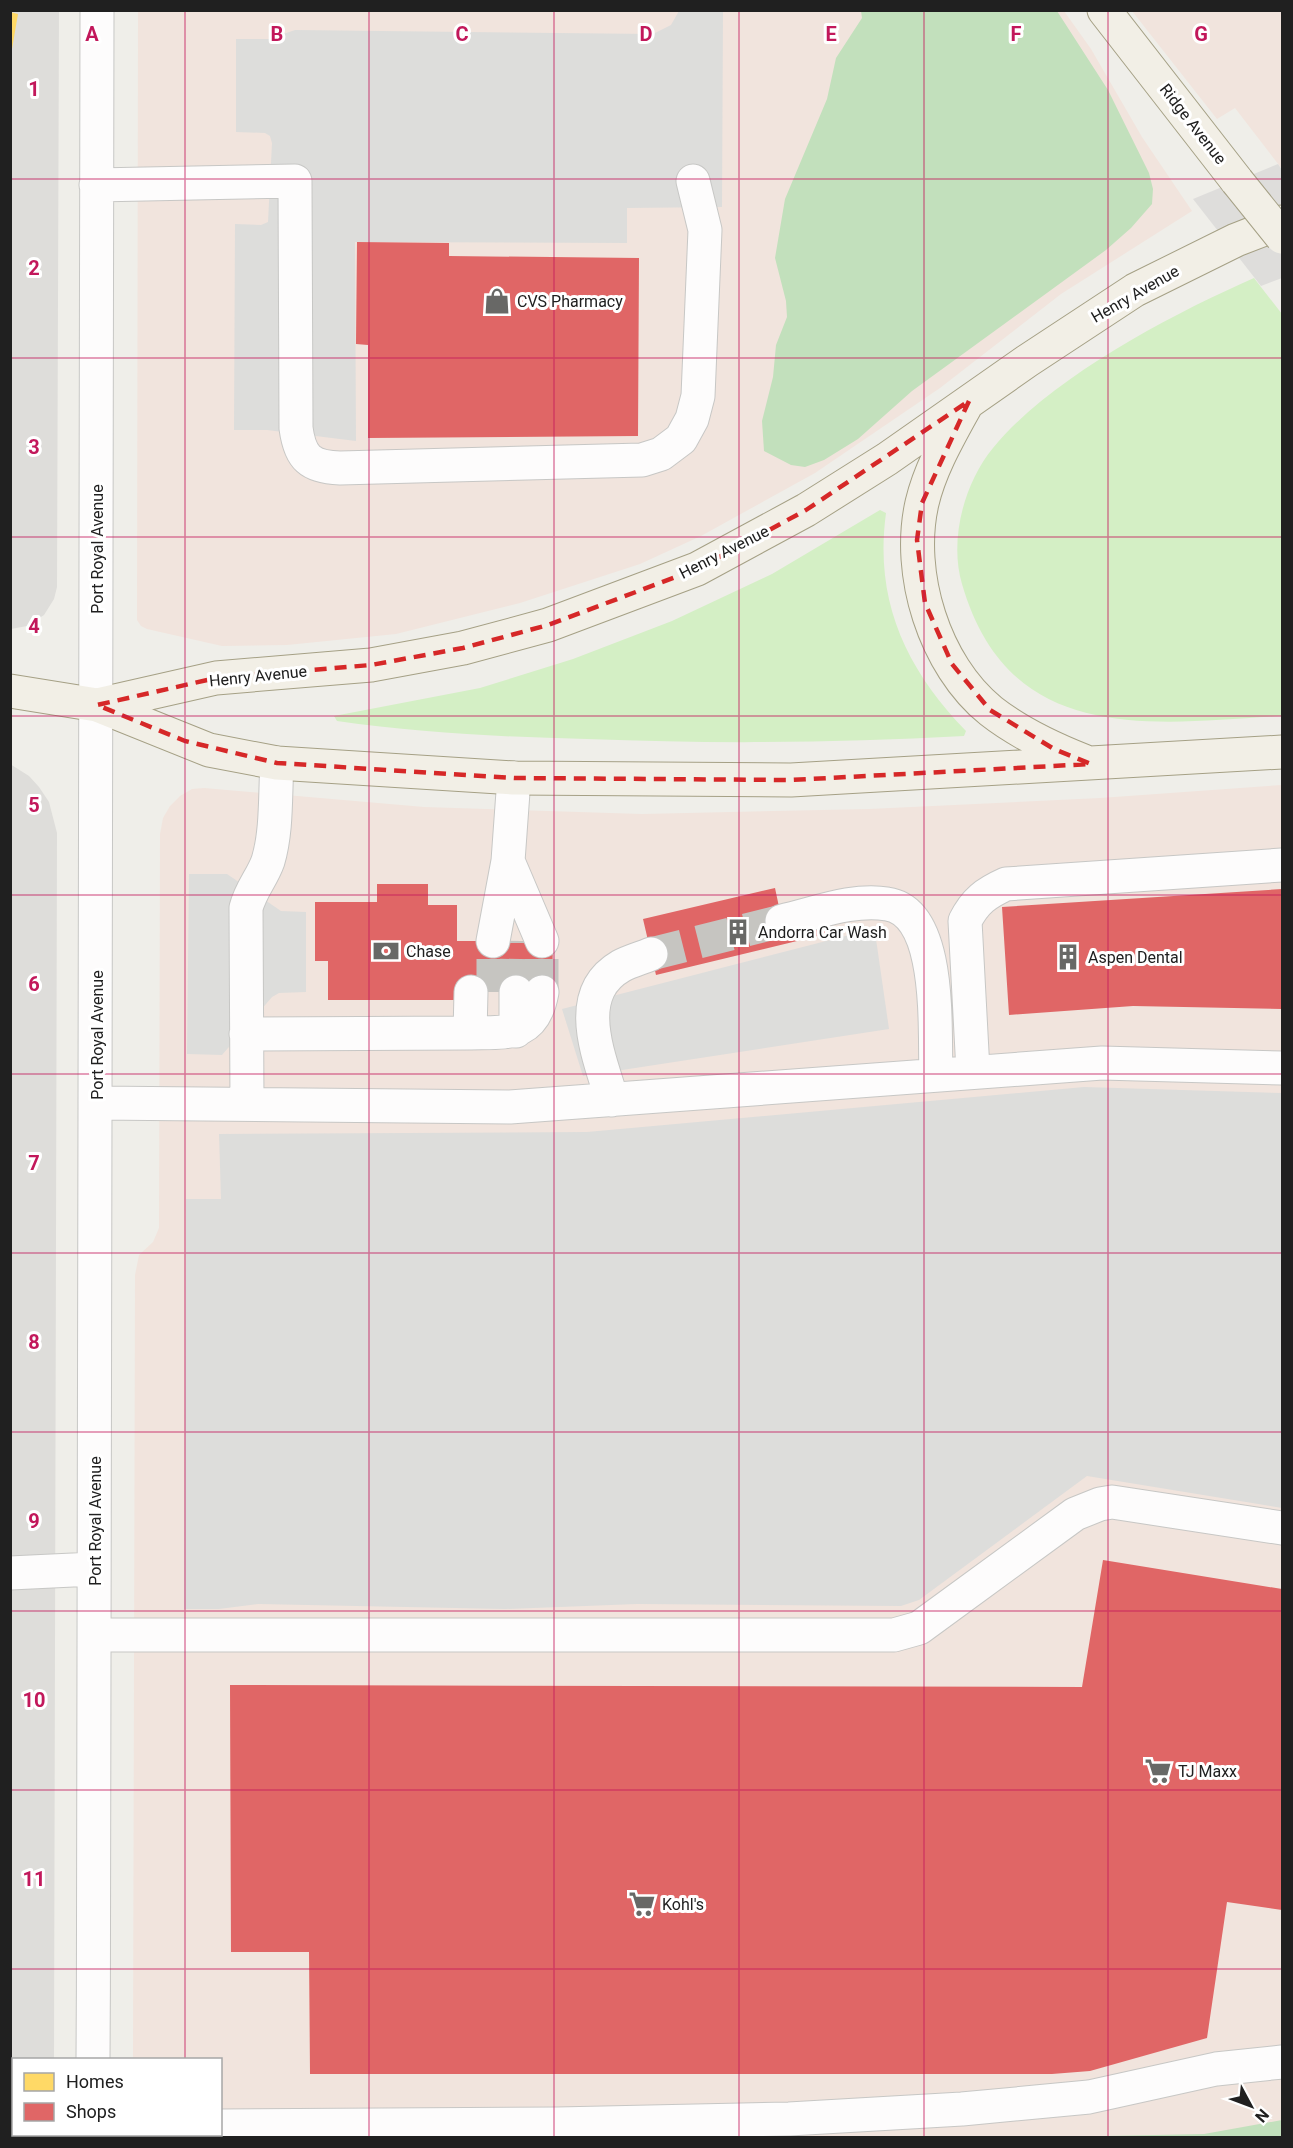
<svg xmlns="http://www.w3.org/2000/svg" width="1293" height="2148" font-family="Roboto,sans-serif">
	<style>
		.residential { fill: #deddda }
		.commercial { fill: #f1e4dd }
		.grass { fill: #d4efc5 }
		.forest { fill: #c2e0bc }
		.parking { fill: #dddddb }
		.pier { fill: #dedddb }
		.homes { fill: #ffd966 }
		.shops { fill: #e06666 }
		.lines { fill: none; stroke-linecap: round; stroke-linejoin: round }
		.minor-tunnel { stroke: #c6c5c1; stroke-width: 33; stroke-dasharray: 33 16; stroke-linecap: butt }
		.minor-casing { stroke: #c7c7c5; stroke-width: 35 }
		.major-casing { stroke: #a5a085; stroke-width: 35 }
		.minor { stroke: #fdfcfc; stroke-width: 33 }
		.major { stroke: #f2efe6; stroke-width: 33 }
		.major-bridge-casing { stroke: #a5a085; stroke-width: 35; stroke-linecap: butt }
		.major-bridge { stroke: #f2efe6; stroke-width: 33 }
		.marked { fill: none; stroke: #d62828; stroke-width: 4.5; stroke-dasharray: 12 8; stroke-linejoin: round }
		.grid { fill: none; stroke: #c2185b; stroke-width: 1.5; stroke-opacity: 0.55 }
		.labels { text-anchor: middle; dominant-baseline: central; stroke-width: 6; stroke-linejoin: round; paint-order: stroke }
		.street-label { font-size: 16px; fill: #202020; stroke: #fff }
		.poi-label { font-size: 16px; fill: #202020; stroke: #fff; text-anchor: start }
		.grid-label { font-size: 20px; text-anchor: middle; font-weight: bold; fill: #c2185b; stroke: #fff; stroke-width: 6; stroke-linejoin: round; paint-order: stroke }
	</style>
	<rect width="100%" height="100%" fill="#efeee9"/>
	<!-- residential -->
	<path class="residential" d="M 10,11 L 59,11 L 57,587 L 54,599 L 44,615 L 27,626 L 11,629 Z
		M 10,764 L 29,776 L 39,787 L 49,802 L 57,833 L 54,2059 L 14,2060 L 14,2134 L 54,2135 L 54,2138 L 10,2137 Z"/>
	<!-- commercial -->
	<path class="commercial" d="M 138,11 L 1064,11 L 1091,49 L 1142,137 L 1192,211 L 1061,294 L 940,388 L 815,473 L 701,536 L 640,564 L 520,603 L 396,634 L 287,645 L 222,646 L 147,629 L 141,626 L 137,620 Z
		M 1132,11 L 1282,11 L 1282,169 L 1235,108 L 1217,119 Z
		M 1282,785 L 1282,2137 L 132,2138 L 132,2134 L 220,2134 L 220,2060 L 133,2059 L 135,1275 L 139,1255 L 153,1242 L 159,1228 L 160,834 L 163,818 L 170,806 L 180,796 L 192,789 L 204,788 L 424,807 L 642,814 L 869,809 L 1100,798 Z"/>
	<!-- grass -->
	<path class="grass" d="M 1254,278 L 1282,314 L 1282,716 C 1149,724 1009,746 962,584 C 949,540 964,483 993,448 C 1050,378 1172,314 1254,278 Z
		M 880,510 L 886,513 C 874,601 906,669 966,731 L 964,736 C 838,743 713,744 587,739 C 504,737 420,733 337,721 L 334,716 L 480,688 L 573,659 L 672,621 L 772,574 Z"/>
	<!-- forest -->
	<path class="forest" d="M 861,11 L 1057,11 L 1108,90 L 1149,173 L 1153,189 L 1152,204 L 1131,228 L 1106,250 L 912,391 L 858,439 L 824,460 L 805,467 L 791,465 L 764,451 L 762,421 L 773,377 L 776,345 L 787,317 L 786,301 L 775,258 L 785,199 L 827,99 L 836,58 L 862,18 Z
		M 1282,2120 L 1282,2137 L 1055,2137 L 1204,2134 Z"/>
	<!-- parking -->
	<path class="parking" d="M 679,11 L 723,11 L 722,207 L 627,208 L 627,243 L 355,242 L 356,441 L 267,430 L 234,430 L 235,224 L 261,225 L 268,222 L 272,143 L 270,136 L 265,133 L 236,132 L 236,39 L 269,39 L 295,30 L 653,34 L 671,25 Z
		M 189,874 L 227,874 L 281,911 L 306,912 L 306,992 L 279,993 L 272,997 L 222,1055 L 187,1054 Z
		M 861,932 L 876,939 L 889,1029 L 583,1076 L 562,1009 Z
		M 1084,1087 L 1282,1093 L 1282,1508 L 1087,1476 L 919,1600 L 901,1606 L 637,1604 L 505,1609 L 258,1604 L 219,1609 L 184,1609 L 186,1199 L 221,1199 L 219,1134 L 587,1132 Z"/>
	<!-- pier -->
	<path class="pier" d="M 1278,164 L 1282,170 L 1282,278 L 1261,286 L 1193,199 Z"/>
	<!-- homes -->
	<path class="homes" d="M 10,12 L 18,14 L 12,49 L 10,48 Z"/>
	<!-- shops -->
	<path class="shops" d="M 357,242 L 449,243 L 449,256 L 639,258 L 638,436 L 368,438 L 368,345 L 356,344 Z
		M 377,884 L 428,884 L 428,905 L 457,905 L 457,941 L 553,941 L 552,992 L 457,992 L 456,1000 L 328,1000 L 328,961 L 315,961 L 315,902 L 377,902 Z
		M 775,888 L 782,921 L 828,920 L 830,933 L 656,975 L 643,919 Z
		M 1282,889 L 1282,1009 L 1133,1006 L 1009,1015 L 1002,907 Z
		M 1103,1560 L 1282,1589 L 1282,1910 L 1227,1902 L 1207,2038 L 1090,2071 L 1052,2074 L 310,2074 L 309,1952 L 231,1952 L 230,1685 L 1082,1687 Z"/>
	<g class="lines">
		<!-- minor-tunnel -->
		<path class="minor-tunnel" d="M 651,954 L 782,921
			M 493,992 L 493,941
			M 516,992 L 517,941
			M 542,992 L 542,941"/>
		<!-- minor casing -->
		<g class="minor-casing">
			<path id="minor" d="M 96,185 L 295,181 L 296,428 C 300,458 310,467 340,468 L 642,460 L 661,454 L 681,439 L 692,419 L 698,396 L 705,230 L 693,181
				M 508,861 L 542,941
				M 782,921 C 814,914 853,898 887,904 C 943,912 934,1031 936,1073
				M 493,941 L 508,861 L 514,778
				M 516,1031 L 516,992
				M 470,1033 C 508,1032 534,1037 542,992
				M 246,1034 L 470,1033 L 471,992
				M 973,1071 L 965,921 C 975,901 986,893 1006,884 L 1282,865
				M 612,1100 C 600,1058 571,995 621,966 C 630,961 642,958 651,954
				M 97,1103 L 510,1107 L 1102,1063 L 1282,1068
				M 247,1103 L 246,908 C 251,889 262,878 268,861 C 277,831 275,795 277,763
				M 10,1573 L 94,1569
				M 96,1635 L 894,1635 L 919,1628 L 1075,1514 L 1100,1504 L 1112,1502 L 1282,1528
				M 93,2060 C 97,1377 94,694 97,10
				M 220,2126 L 557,2124 L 789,2119 L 962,2109 L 1089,2097 L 1216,2069 L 1282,2062
				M 93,2138 L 93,2134"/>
		</g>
		<!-- major casing -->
		<g class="major-casing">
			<path id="major" d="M 1104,10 L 1237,181
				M 965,407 C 948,438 930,469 922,503 C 906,573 934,665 991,711 C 1019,733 1051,748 1084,761
				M 10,691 L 97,705 L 209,750 L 277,763 L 514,778 L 791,780 L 1282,752
				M 97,705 L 216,678 L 371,665 L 463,648 L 548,625 L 697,569 L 806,510 L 887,459 L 1027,361 L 1135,290 L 1236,240 L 1282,222"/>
		</g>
		<!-- minor -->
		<use href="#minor" class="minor"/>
		<!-- major -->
		<use href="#major" class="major"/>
		<!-- major-bridge casing -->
		<g class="major-bridge-casing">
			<path id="major-bridge" d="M 1237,181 L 1282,237"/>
		</g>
		<!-- major-bridge -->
		<use href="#major-bridge" class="major-bridge"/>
	</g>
	<!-- marked area -->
	<path class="marked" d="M 969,401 L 922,503 L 917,540 L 925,603 L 952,664 L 990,710 L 1054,749 L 1091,764 L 791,780 L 514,778 L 277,763 L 185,741 L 97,705 L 216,678 L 371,665 L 463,648 L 548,625 L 697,569 L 806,510 Z"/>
	<!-- grid -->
	<path class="grid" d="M 185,10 L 185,2060M 369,10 L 369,2138M 554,10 L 554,2138M 739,10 L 739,2138M 924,10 L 924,2138M 1108,10 L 1108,2138M 10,179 L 1282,179M 10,358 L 1282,358M 10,537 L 1282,537M 10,716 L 1282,716M 10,895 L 1282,895M 10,1074 L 1282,1074M 10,1253 L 1282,1253M 10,1432 L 1282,1432M 10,1611 L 1282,1611M 10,1790 L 1282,1790M 10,1969 L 1282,1969M 185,2134 L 185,2138"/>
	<!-- icons -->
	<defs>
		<g id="shop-bare" transform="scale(2.07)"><path d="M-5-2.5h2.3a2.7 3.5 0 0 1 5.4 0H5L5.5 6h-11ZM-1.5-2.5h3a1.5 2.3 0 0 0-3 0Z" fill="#686866" stroke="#fff" stroke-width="2.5" paint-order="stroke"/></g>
		<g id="building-bare" transform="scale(2.07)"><path d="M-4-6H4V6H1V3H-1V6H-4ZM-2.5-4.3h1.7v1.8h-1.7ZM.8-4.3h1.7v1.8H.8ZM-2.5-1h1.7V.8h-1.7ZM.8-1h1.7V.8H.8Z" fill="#686866" stroke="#fff" stroke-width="2.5" paint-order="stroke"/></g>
		<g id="bank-bare" transform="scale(2.07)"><path d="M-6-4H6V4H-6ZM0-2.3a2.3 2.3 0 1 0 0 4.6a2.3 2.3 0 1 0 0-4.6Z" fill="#686866" stroke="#fff" stroke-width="2.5" paint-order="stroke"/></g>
		<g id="supermarket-bare" transform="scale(2.07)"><path d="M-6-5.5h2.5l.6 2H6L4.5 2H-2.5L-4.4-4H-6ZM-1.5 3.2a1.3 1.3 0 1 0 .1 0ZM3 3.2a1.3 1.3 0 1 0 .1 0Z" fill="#686866" stroke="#fff" stroke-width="2.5" paint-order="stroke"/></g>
	</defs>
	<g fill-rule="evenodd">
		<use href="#shop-bare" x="497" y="301"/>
		<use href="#building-bare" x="738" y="932"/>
		<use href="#bank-bare" x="386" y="951"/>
		<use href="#building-bare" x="1068" y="957"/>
		<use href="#supermarket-bare" x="1158" y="1771"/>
		<use href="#supermarket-bare" x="642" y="1904"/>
	</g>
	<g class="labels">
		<!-- street labels -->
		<g class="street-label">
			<text transform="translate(1193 124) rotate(52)">Ridge Avenue</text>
			<text transform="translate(1135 294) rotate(-30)">Henry Avenue</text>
			<text transform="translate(97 549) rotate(-90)">Port Royal Avenue</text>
			<text transform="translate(724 552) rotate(-27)">Henry Avenue</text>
			<text transform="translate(258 676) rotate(-6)">Henry Avenue</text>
			<text transform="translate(97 1035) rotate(-90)">Port Royal Avenue</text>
			<text transform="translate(95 1521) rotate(-90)">Port Royal Avenue</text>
		</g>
		<!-- poi labels -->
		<g class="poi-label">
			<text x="517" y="301">CVS Pharmacy</text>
			<text x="758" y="932">Andorra Car Wash</text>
			<text x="406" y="951">Chase</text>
			<text x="1088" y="957">Aspen Dental</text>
			<text x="1178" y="1771">TJ Maxx</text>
			<text x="662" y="1904">Kohl's</text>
		</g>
	</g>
	<g class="grid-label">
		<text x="92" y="41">A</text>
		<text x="277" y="41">B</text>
		<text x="462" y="41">C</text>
		<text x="646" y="41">D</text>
		<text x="831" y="41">E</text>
		<text x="1016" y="41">F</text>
		<text x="1201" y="41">G</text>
		<text x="34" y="96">1</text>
		<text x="34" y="275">2</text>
		<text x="34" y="454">3</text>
		<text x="34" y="633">4</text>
		<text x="34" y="812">5</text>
		<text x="34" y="991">6</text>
		<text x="34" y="1170">7</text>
		<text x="34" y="1349">8</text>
		<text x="34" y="1528">9</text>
		<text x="34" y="1707">10</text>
		<text x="34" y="1886">11</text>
	</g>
	<!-- border -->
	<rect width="1293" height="2148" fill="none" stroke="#202020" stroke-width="24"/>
	<!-- legend -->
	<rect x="12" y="2058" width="210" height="78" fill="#ffffff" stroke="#a6a6a6" stroke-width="1.5"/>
	<rect x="24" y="2073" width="30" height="18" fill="#ffd966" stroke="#a6a6a6" stroke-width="1.5"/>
	<text x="66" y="2088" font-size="18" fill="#202020">Homes</text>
	<rect x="24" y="2103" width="30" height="18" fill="#e06666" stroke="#a6a6a6" stroke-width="1.5"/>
	<text x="66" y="2118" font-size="18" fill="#202020">Shops</text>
	<!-- north arrow -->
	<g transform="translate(1251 2106) rotate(131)" stroke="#ffffff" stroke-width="4.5" paint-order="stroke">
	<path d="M0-4.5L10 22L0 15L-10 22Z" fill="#202020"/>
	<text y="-9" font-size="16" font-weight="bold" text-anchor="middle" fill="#202020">N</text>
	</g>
</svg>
